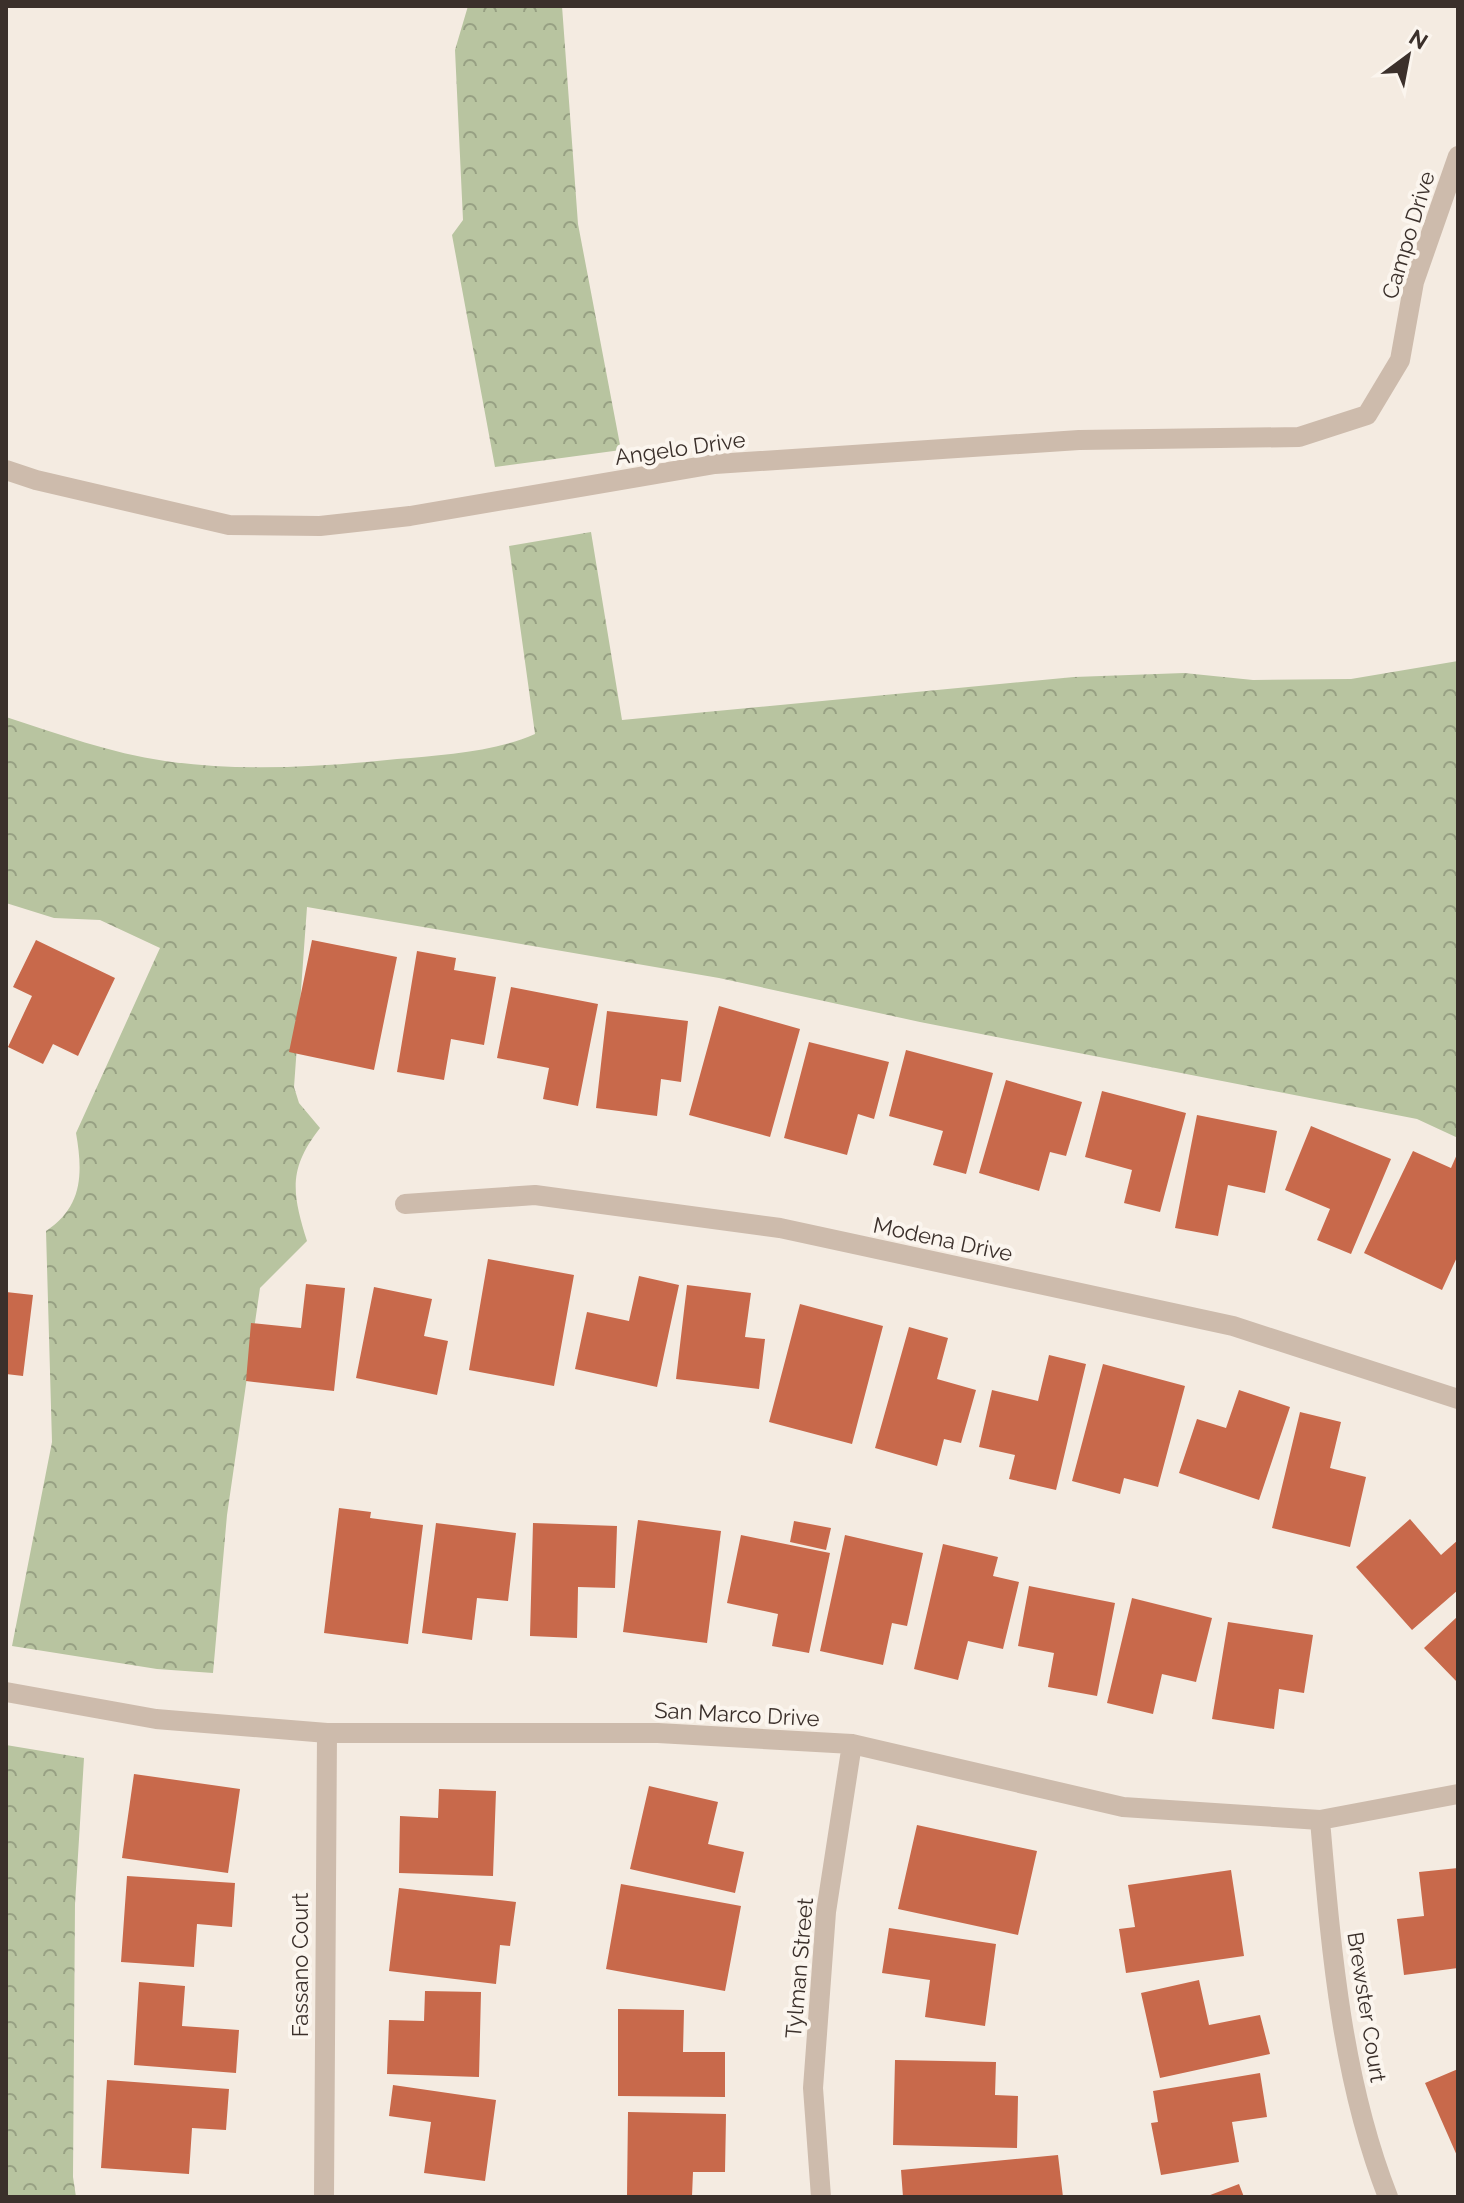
<svg xmlns="http://www.w3.org/2000/svg" width="1464" height="2203" font-family="Raleway,sans-serif">
	<style>
		.forest { fill: url(#forest-crowns) }
		.building { fill: #c8694b }
		.lines { fill: none; stroke-linecap: round; stroke-linejoin: round }
		.minor { stroke: #cdbbac; stroke-width: 20 }
		.labels { text-anchor: middle; dominant-baseline: central; stroke-width: 8; stroke-linejoin: round; paint-order: stroke }
		.street-label { font-size: 22px; fill: #3b302b; stroke: #fbf5ee }
	</style>
	<defs>
		<pattern id="forest-crowns" width="20" height="18" patternUnits="userSpaceOnUse" patternTransform="scale(2)"><rect width="20" height="18" fill="#b8c4a0"/><path d="M2 6a3 3 0 1 1 6 0M12 15a3 3 0 1 1 6 0" fill="none" stroke="#97a083"/></pattern>
	</defs>
	<rect width="100%" height="100%" fill="#f4ebe1"/>
	<!-- forest -->
	<path class="forest" d="M 468,6 L 562,6 L 578,224 L 621,450 L 495,467 L 452,235 L 463,220 L 455,50 Z
		M 591,532 L 622,720 L 1074,677 L 1184,673 L 1253,680 L 1351,679 L 1458,661 L 1458,1138 L 1417,1119 L 920,1022 L 719,978 L 307,907 L 294,1087 L 299,1103 L 320,1128 C 288,1169 292,1193 307,1241 L 260,1288 L 227,1515 L 213,1673 L 157,1669 L 12,1646 L 52,1442 L 46,1231 C 83,1207 83,1173 76,1133 L 160,948 L 100,920 L 54,918 L 6,903 L 6,717 C 59,734 110,753 165,761 C 242,772 320,767 397,759 C 441,755 494,752 535,734 L 509,546 Z
		M 6,1745 L 84,1758 L 75,1904 L 73,2177 L 76,2197 L 6,2197 Z"/>
	<!-- building -->
	<path class="building" d="M 36,940 L 115,978 L 78,1056 L 53,1044 L 43,1064 L 8,1047 L 32,996 L 13,987 Z
		M 312,940 L 397,957 L 374,1070 L 289,1052 Z
		M 417,951 L 456,958 L 454,970 L 496,977 L 484,1045 L 451,1039 L 444,1080 L 397,1072 Z
		M 511,987 L 598,1004 L 578,1106 L 543,1099 L 549,1068 L 497,1058 Z
		M 719,1006 L 800,1029 L 770,1137 L 689,1115 Z
		M 607,1011 L 688,1021 L 681,1082 L 661,1079 L 657,1116 L 596,1108 Z
		M 809,1042 L 889,1062 L 874,1119 L 858,1114 L 847,1155 L 784,1138 Z
		M 906,1050 L 993,1073 L 966,1174 L 933,1165 L 943,1131 L 889,1116 Z
		M 1006,1080 L 1082,1102 L 1066,1156 L 1050,1152 L 1039,1191 L 979,1173 Z
		M 1102,1091 L 1186,1113 L 1160,1212 L 1124,1203 L 1132,1170 L 1085,1157 Z
		M 1197,1115 L 1277,1131 L 1265,1193 L 1228,1185 L 1218,1236 L 1175,1228 Z
		M 1311,1126 L 1391,1159 L 1351,1254 L 1317,1240 L 1330,1209 L 1285,1190 Z
		M 1413,1151 L 1451,1168 L 1458,1152 L 1458,1255 L 1442,1290 L 1364,1253 Z
		M 488,1259 L 574,1275 L 554,1386 L 469,1370 Z
		M 639,1276 L 679,1285 L 657,1387 L 575,1369 L 587,1312 L 629,1321 Z
		M 306,1284 L 345,1288 L 334,1391 L 246,1381 L 251,1323 L 301,1328 Z
		M 687,1285 L 751,1293 L 745,1337 L 765,1339 L 759,1389 L 676,1379 Z
		M 374,1287 L 432,1299 L 424,1336 L 448,1341 L 437,1395 L 356,1378 Z
		M 6,1292 L 33,1295 L 23,1376 L 6,1374 Z
		M 800,1304 L 883,1326 L 852,1444 L 769,1422 Z
		M 909,1327 L 948,1338 L 937,1379 L 976,1390 L 961,1443 L 944,1439 L 937,1466 L 875,1448 Z
		M 1049,1355 L 1086,1364 L 1056,1490 L 1009,1479 L 1015,1455 L 979,1447 L 992,1390 L 1038,1401 Z
		M 1103,1364 L 1185,1386 L 1158,1487 L 1124,1478 L 1120,1494 L 1072,1481 Z
		M 1239,1390 L 1290,1407 L 1259,1500 L 1179,1473 L 1197,1419 L 1226,1428 Z
		M 1300,1412 L 1341,1422 L 1330,1468 L 1366,1477 L 1350,1547 L 1272,1528 Z
		M 339,1508 L 371,1512 L 370,1518 L 423,1525 L 408,1644 L 324,1633 Z
		M 1410,1519 L 1441,1555 L 1458,1540 L 1458,1590 L 1412,1630 L 1356,1567 Z
		M 638,1520 L 721,1531 L 707,1643 L 623,1632 Z
		M 794,1521 L 831,1528 L 826,1550 L 790,1542 Z
		M 436,1523 L 516,1533 L 508,1601 L 477,1598 L 472,1640 L 422,1633 Z
		M 533,1523 L 617,1526 L 615,1588 L 578,1587 L 577,1638 L 530,1636 Z
		M 741,1535 L 830,1553 L 809,1653 L 772,1646 L 778,1614 L 727,1603 Z
		M 845,1535 L 923,1553 L 907,1626 L 892,1623 L 883,1665 L 820,1651 Z
		M 943,1544 L 998,1557 L 993,1576 L 1019,1582 L 1003,1649 L 968,1641 L 958,1680 L 914,1669 Z
		M 1029,1586 L 1115,1603 L 1097,1696 L 1048,1687 L 1054,1653 L 1018,1646 Z
		M 1132,1598 L 1212,1618 L 1196,1682 L 1162,1674 L 1153,1714 L 1107,1703 Z
		M 1458,1616 L 1458,1683 L 1424,1648 Z
		M 1228,1622 L 1313,1635 L 1304,1693 L 1279,1689 L 1274,1729 L 1212,1719 Z
		M 134,1774 L 240,1789 L 228,1873 L 122,1858 Z
		M 649,1786 L 718,1802 L 708,1844 L 744,1852 L 735,1893 L 630,1869 Z
		M 439,1789 L 496,1791 L 493,1876 L 399,1873 L 400,1816 L 438,1818 Z
		M 917,1825 L 1037,1851 L 1018,1935 L 898,1909 Z
		M 1458,1868 L 1458,1968 L 1404,1975 L 1397,1919 L 1424,1916 L 1419,1872 Z
		M 1231,1870 L 1244,1956 L 1126,1973 L 1119,1929 L 1135,1927 L 1128,1885 Z
		M 127,1876 L 235,1883 L 232,1927 L 197,1924 L 194,1967 L 121,1962 Z
		M 621,1884 L 741,1906 L 725,1991 L 606,1969 Z
		M 399,1888 L 516,1902 L 510,1946 L 500,1945 L 496,1984 L 389,1971 Z
		M 889,1928 L 996,1944 L 985,2026 L 925,2017 L 930,1980 L 882,1973 Z
		M 1199,1980 L 1209,2025 L 1260,2015 L 1270,2054 L 1160,2078 L 1141,1993 Z
		M 139,1982 L 185,1986 L 182,2026 L 239,2030 L 236,2073 L 134,2065 Z
		M 425,1991 L 481,1992 L 479,2077 L 387,2074 L 389,2020 L 424,2021 Z
		M 618,2009 L 684,2010 L 683,2052 L 725,2052 L 725,2097 L 618,2096 Z
		M 895,2060 L 996,2062 L 995,2095 L 1018,2096 L 1017,2148 L 893,2145 Z
		M 1458,2069 L 1458,2158 L 1425,2083 Z
		M 1260,2073 L 1267,2117 L 1232,2122 L 1239,2162 L 1161,2175 L 1151,2123 L 1158,2122 L 1153,2091 Z
		M 107,2080 L 229,2089 L 226,2130 L 192,2128 L 189,2174 L 101,2168 Z
		M 393,2085 L 496,2100 L 485,2181 L 424,2173 L 431,2122 L 389,2116 Z
		M 628,2112 L 726,2114 L 725,2172 L 693,2172 L 692,2196 L 627,2196 Z
		M 1058,2155 L 1063,2197 L 903,2197 L 901,2170 Z
		M 1239,2184 L 1244,2197 L 1205,2197 Z"/>
	<g class="lines">
		<!-- minor -->
		<path class="minor" d="M 6,470 L 36,480 L 229,525 L 320,526 L 410,516 L 715,464 L 1079,440 L 1299,437 L 1367,415 L 1400,360 L 1414,282 L 1458,156
			M 405,1204 L 535,1195 L 780,1228 L 1233,1326 L 1458,1399
			M 6,1692 L 156,1719 L 327,1733 L 658,1733 L 852,1744 L 1123,1807 L 1320,1820 L 1458,1794
			M 1320,1820 C 1331,1947 1341,2077 1388,2197
			M 324,2197 L 327,1733
			M 821,2197 L 813,2088 L 826,1912 L 852,1744"/>
	</g>
	<g class="labels">
		<!-- street labels -->
		<g class="street-label">
			<text transform="translate(1408 235) rotate(-73)">Campo Drive</text>
			<text transform="translate(680 448) rotate(-8)">Angelo Drive</text>
			<text transform="translate(943 1239) rotate(12)">Modena Drive</text>
			<text transform="translate(737 1714) rotate(3)">San Marco Drive</text>
			<text transform="translate(300 1965) rotate(-90)">Fassano Court</text>
			<text transform="translate(799 1968) rotate(-85)">Tylman Street</text>
			<text transform="translate(1367 2007) rotate(81)">Brewster Court</text>
		</g>
	</g>
	<!-- border -->
	<rect width="1464" height="2203" fill="none" stroke="#3b302b" stroke-width="16"/>
	<!-- north arrow -->
	<g transform="translate(1408 56) rotate(32)" stroke="#fbf5ee" stroke-width="6" paint-order="stroke">
	<path d="M0-6L14 30L0 20L-14 30Z" fill="#3b302b"/>
	<text y="-12" font-size="22" font-weight="bold" text-anchor="middle" fill="#3b302b">N</text>
	</g>
</svg>
